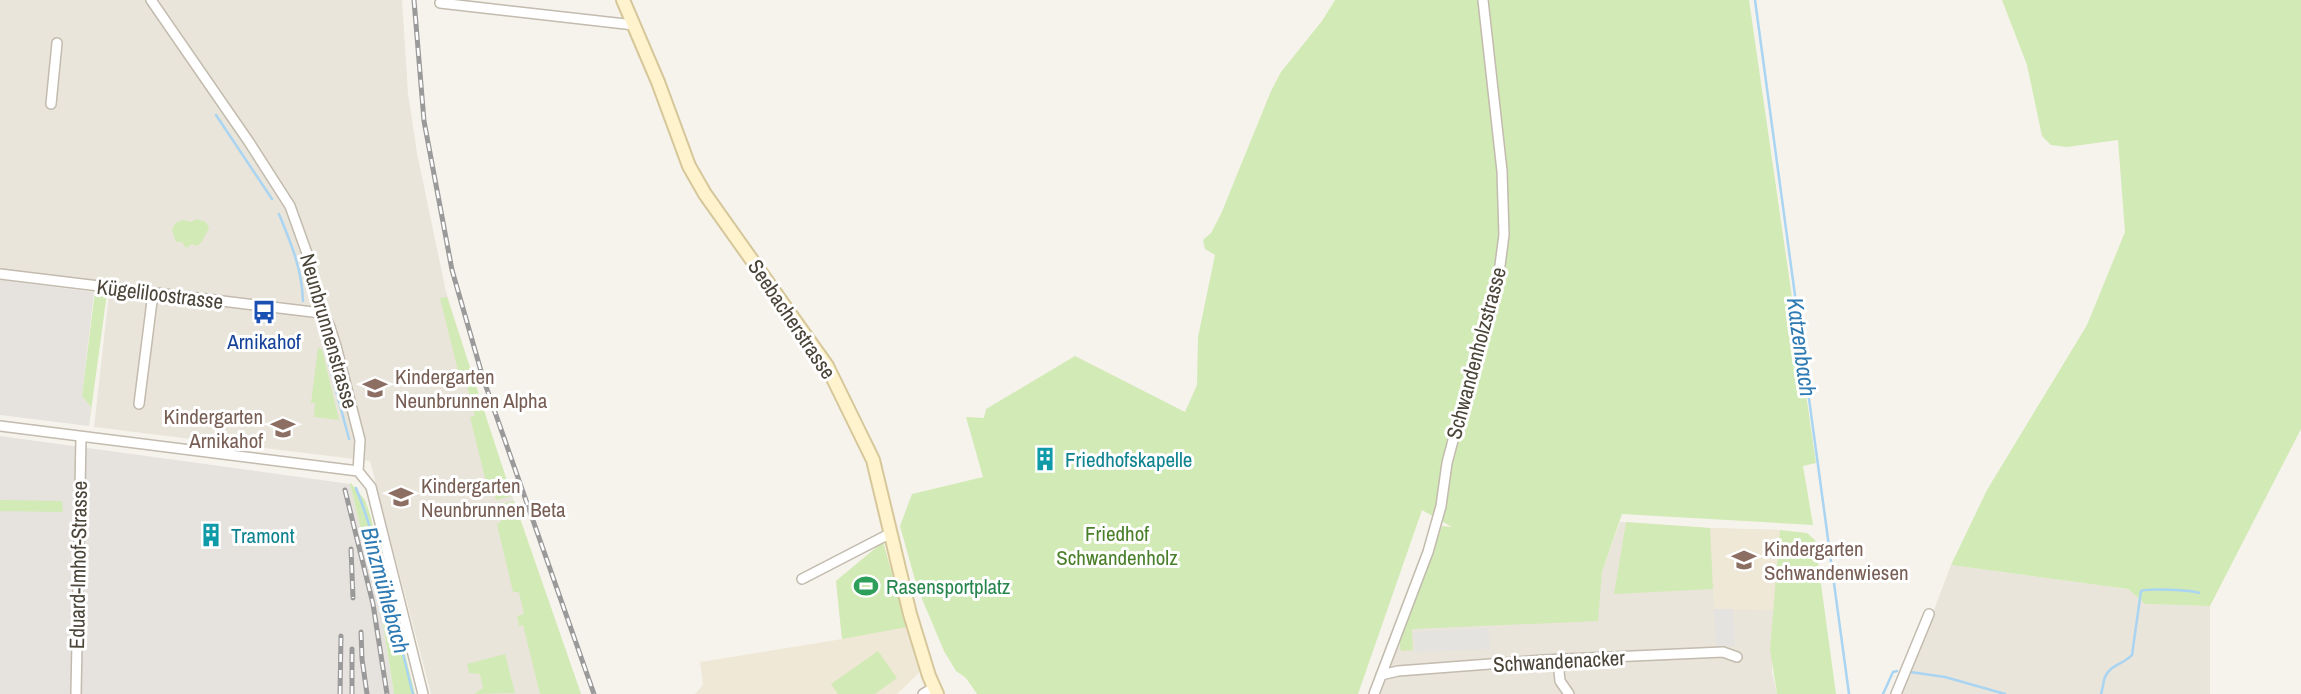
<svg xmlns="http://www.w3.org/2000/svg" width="2301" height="694" font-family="'Archivo Narrow',sans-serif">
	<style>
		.residential { fill: #eae5da }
		.industrial { fill: #e6e2dd }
		.education { fill: #efe8d6 }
		.green { fill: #d2eab5 }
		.parking { fill: #e5e3e0 }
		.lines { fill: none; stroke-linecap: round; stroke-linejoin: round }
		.stream { stroke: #a9d4f2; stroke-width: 2.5 }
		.street-casing { stroke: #c2bbae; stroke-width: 12 }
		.secondary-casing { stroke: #d6c79b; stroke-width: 16 }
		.street { stroke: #fff; stroke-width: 9 }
		.secondary { stroke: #fff3cd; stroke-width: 12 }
		.rail-casing { stroke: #9a9a9a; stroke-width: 5 }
		.rail { stroke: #fff; stroke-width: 2.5; stroke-dasharray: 8; stroke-linecap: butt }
		.labels { text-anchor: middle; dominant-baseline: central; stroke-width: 6; stroke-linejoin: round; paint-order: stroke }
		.street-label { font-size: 21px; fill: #4b4439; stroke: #fff }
		.transit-label { font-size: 21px; fill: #164399; stroke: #fff }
		.education-label { font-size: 21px; fill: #785e54; stroke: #fff; text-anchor: start }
		.culture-label { font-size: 21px; fill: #0d838f; stroke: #fff; text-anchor: start }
		.park-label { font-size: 21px; fill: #4a7f2a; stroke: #fff }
		.leisure-label { font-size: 21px; fill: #27864d; stroke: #fff; text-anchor: start }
		.water-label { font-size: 23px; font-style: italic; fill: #2e7ab2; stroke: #fff }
	</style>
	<rect width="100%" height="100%" fill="#f6f3ec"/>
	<!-- residential -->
	<path class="residential" d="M 0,0 L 402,0 L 408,93 L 417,153 L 446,292 L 495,447 L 581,694 L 431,694 L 370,461 L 94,427 L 110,285 L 0,270 Z
		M 1620,522 L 1710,528 L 1780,530 L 1772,672 L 1777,694 L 1369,694 L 1407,625 L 1602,572 Z
		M 1951,565 L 2128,589 L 2145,604 L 2210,606 L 2210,694 L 1902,694 Z"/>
	<!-- industrial -->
	<path class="industrial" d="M 0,280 L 94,292 L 82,396 L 91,407 L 89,426 L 0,415 Z
		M 0,436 L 350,484 L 382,617 L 394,694 L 0,694 Z"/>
	<!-- education -->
	<path class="education" d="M 1710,528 L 1780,530 L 1774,610 L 1714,609 Z
		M 883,542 L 920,669 L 918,674 L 897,694 L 695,694 L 703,685 L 700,662 L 842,639 L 836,581 Z"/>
	<!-- green -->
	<path class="green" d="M 1335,0 L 1749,0 L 1816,463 L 1803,466 L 1813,525 L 1622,514 L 1602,572 L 1598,621 L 1412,629 L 1413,650 L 1401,651 L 1398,637 L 1442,526 L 1452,527 L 1422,510 L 1358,694 L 977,694 L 966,678 L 956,671 L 944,651 L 917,587 L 900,526 L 912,494 L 983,477 L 966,417 L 984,418 L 986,409 L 1075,356 L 1185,412 L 1197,385 L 1198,337 L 1215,255 L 1205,249 L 1203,240 L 1211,233 L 1221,214 L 1271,91 L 1281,72 L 1322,21 Z
		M 2002,0 L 2301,0 L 2301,429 L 2210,606 L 2145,604 L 2128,589 L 1951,565 L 1987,490 L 2087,325 L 2125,232 L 2118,140 L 2067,147 L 2051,145 L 2042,136 L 2027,65 Z
		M 197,219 L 206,222 L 209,229 L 201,243 L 196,246 L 192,244 L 186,248 L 182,242 L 176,242 L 172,230 C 175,221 182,218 190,222 Z
		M 95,291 L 107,293 L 89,426 L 91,407 L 82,396 Z
		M 447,297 L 512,496 L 496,500 L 493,488 L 488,490 L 470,417 L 475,416 L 464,374 L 459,375 L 440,298 Z
		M 318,348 L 322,349 L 339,420 L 314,417 L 315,403 L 311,403 Z
		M 351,483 L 365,500 L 370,514 L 415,694 L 394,694 L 382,617 L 350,484 Z
		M 0,500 L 62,501 L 63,512 L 0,511 Z
		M 514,501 L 581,694 L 540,694 L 523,625 L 519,626 L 517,616 L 524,614 L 519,592 L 513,592 L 497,524 L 501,522 L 497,505 Z
		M 1626,522 L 1710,528 L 1713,589 L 1614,594 Z
		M 1780,530 L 1807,533 L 1815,540 L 1836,694 L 1777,694 L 1770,649 Z
		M 883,542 L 907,627 L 842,639 L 836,581 Z
		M 878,651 L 897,678 L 875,694 L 838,694 L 831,684 Z
		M 505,654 L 515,693 L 474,694 L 483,688 L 480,674 L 469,673 L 467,664 Z"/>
	<!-- parking -->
	<path class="parking" d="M 1714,609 L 1733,609 L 1735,646 L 1716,646 Z
		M 1488,628 L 1490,649 L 1415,652 L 1413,632 Z"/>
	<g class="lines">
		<!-- stream -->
		<path class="stream" d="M 1755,0 L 1849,694
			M 216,115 L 272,199
			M 279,214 C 291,243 302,269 303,301
			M 324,345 L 349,439
			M 356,488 C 382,554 395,625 413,694
			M 1910,672 L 1945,677 L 2005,694
			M 1883,694 L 1893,672 L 1897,671
			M 2101,694 C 2103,688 2103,682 2105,677 C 2110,665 2124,664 2132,655 L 2141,591 C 2147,588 2192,590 2199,593"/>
		<!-- street casing -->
		<g class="street-casing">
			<path id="street" d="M 151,0 L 249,142 L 290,206 L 309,259 L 321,313 L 329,324 L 336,346 L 360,440 L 358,471
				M 440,3 L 634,25
				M 51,104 L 57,43
				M 0,274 L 321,313
				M 139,404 L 153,293
				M 0,426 L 358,471
				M 358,471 L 371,487 L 423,694
				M 802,579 L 891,533
				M 1558,661 L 1560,681 L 1569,694
				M 1381,675 L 1398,671 L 1543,660 L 1723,652 L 1737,657
				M 76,694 L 81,437
				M 923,694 L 933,688
				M 1374,694 L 1428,552 L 1441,506 L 1447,463 L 1456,429 L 1480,351 L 1499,273 L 1504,235 L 1502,171 L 1483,0
				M 1896,694 L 1929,614"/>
		</g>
		<!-- secondary casing -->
		<g class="secondary-casing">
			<path id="secondary" d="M 623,0 L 658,82 L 689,166 L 705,194 L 827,366 L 873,460 L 910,614 L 929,676 L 937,694"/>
		</g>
		<!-- street -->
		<use href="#street" class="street"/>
		<!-- secondary -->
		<use href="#secondary" class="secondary"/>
		<!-- rail casing -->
		<g class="rail-casing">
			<path id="rail" d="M 414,0 L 424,121 L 452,270 L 483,378 L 594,694
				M 345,490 L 373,604 L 387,694
				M 351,549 L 353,598
				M 361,632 L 362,659 L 367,694
				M 340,694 L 341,636
				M 352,694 L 352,649"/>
		</g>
		<!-- rail -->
		<use href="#rail" class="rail"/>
	</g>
	<!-- icons -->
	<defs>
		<g id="bus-bare" transform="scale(1.89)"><path d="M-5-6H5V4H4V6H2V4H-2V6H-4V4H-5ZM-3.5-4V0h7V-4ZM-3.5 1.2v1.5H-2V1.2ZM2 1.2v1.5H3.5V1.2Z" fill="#1a4fb4" stroke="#fff" stroke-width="2.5" paint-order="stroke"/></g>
		<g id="school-bare" transform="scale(1.89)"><path d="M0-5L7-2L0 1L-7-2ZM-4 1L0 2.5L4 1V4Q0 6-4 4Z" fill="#8d6e63" stroke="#fff" stroke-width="2.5" paint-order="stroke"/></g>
		<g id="building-bare" transform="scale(1.89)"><path d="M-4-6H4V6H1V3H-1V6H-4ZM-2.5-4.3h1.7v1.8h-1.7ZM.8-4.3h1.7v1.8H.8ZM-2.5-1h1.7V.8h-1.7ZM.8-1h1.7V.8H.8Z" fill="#0f9aa8" stroke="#fff" stroke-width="2.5" paint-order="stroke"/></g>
		<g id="stadium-bare" transform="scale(1.89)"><path d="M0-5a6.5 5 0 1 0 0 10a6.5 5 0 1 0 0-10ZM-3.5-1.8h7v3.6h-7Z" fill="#2e9e5b" stroke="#fff" stroke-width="2.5" paint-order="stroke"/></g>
	</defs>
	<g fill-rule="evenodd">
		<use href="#bus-bare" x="264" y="312"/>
		<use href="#school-bare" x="375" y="388"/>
		<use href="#school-bare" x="283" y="428"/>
		<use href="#building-bare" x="1045" y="459"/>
		<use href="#school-bare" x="401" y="497"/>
		<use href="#building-bare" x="211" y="535"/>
		<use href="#school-bare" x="1744" y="560"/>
		<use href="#stadium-bare" x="866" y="586"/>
	</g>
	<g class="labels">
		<!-- street labels -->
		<g class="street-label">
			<text transform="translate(160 294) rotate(7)">Kügeliloostrasse</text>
			<text transform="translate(792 319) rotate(56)">Seebacherstrasse</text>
			<text transform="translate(329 331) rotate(74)">Neunbrunnenstrasse</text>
			<text transform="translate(1476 353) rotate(-75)">Schwandenholzstrasse</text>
			<text transform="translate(78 565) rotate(-89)">Eduard-Imhof-Strasse</text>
			<text transform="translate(1559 661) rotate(-3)">Schwandenacker</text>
		</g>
		<!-- transit labels -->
		<g class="transit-label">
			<text x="264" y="341">Arnikahof</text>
		</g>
		<!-- education labels -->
		<g class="education-label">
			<text x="395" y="376">Kindergarten<tspan x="395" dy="24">Neunbrunnen Alpha</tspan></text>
			<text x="263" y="416" text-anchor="end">Kindergarten<tspan x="263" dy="24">Arnikahof</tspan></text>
			<text x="421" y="485">Kindergarten<tspan x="421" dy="24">Neunbrunnen Beta</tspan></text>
			<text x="1764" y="548">Kindergarten<tspan x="1764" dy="24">Schwandenwiesen</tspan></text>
		</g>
		<!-- culture labels -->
		<g class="culture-label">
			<text x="1065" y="459">Friedhofskapelle</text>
			<text x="231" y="535">Tramont</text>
		</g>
		<!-- park labels -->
		<g class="park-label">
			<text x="1117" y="533">Friedhof<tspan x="1117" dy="24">Schwandenholz</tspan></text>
		</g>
		<!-- leisure labels -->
		<g class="leisure-label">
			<text x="886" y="586">Rasensportplatz</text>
		</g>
		<!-- water labels -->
		<g class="water-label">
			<text transform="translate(1802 347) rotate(82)">Katzenbach</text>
			<text transform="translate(386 590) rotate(75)">Binzmühlebach</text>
		</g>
	</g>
</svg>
